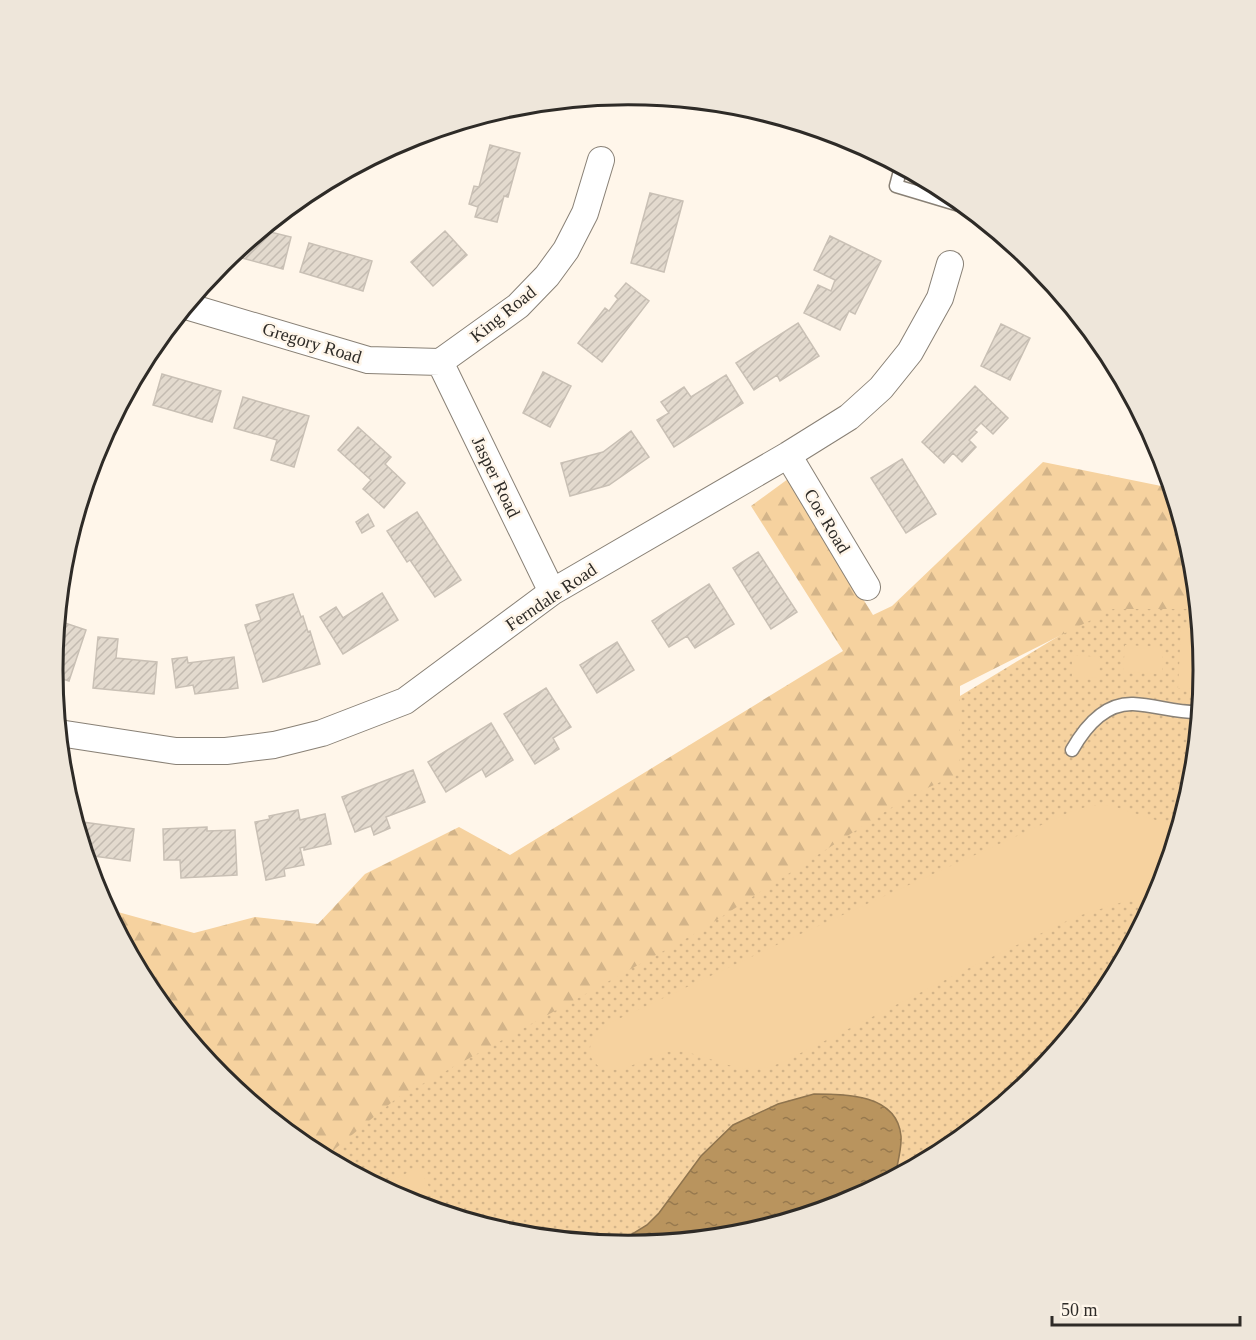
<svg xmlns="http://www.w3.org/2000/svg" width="1256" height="1340" font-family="Georgia,serif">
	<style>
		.grass { fill: url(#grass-dots) }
		.forest { fill: url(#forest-firs) }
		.garden { fill: #f6d29f }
		.water { fill: url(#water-ripples); stroke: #8f744e; stroke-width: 1.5 }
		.building { fill: url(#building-hatch); stroke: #c9c0b5; stroke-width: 1.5 }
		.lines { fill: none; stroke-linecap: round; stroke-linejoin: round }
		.service-casing { stroke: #898176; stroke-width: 15 }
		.minor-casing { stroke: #898176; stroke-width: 28 }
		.service { stroke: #fff; stroke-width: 12 }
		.minor { stroke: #fff; stroke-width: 26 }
		.labels { text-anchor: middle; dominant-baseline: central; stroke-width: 5; stroke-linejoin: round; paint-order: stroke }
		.street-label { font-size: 18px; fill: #2e2b27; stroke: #fff6ea }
		.rim { fill: none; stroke: #2e2b27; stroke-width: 3 }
	</style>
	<defs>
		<pattern id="grass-dots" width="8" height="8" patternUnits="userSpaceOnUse" patternTransform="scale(1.5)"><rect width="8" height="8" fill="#f6d29f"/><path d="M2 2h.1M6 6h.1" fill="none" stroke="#d3b489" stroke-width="1.8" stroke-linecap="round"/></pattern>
		<pattern id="forest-firs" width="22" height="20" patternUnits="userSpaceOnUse" patternTransform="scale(1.5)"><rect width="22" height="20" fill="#f6d29f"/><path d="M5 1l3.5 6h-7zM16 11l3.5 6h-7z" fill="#d3b489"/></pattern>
		<pattern id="water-ripples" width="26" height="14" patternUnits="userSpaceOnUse" patternTransform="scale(1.5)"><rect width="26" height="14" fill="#b9945e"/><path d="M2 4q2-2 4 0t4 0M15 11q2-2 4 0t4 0" fill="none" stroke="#97794e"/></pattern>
		<pattern id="building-hatch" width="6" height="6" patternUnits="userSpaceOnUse" patternTransform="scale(1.5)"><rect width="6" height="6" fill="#e3dace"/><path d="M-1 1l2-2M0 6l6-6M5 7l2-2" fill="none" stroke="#c3bbb1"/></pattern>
	</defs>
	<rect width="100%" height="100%" fill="#fff6ea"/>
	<!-- grass -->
	<path class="grass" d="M 1192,555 L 1203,670 L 1192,783 L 1160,891 L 1106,990 L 1035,1077 L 947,1149 L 848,1202 L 740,1235 L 628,1245 L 515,1234 L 407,1202 L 308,1148 L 269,1116 Z"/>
	<!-- forest -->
	<path class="forest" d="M 1043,462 L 1171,488 L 1193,558 L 1198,609 L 1113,609 L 960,686 L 960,773 L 908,797 L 698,932 L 397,1098 L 325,1157 L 308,1148 L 221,1077 L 149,989 L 107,909 L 194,933 L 255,917 L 318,924 L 365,874 L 459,827 L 510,855 L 843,651 L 751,506 L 788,479 L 873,615 L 892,606 Z"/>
	<!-- garden -->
	<path class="garden" d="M 1181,628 L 1199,629 L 1203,670 L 1202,689 L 1178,688 Z
		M 1125,645 L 1163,647 L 1162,674 L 1123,672 Z
		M 1072,655 L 1100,657 L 1099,678 L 1072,677 Z
		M 1109,805 L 1168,824 L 1179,826 L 1160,891 L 1153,903 L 1126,901 L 1075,917 L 965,970 L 781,1063 C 774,1065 766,1068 759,1069 C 731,1071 706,1054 678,1051 C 654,1049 616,1083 596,1064 C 593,1061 590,1057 590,1052 C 589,1039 601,1031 610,1023 L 783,942 L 1072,811 L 1090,806 Z
		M 419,1167 L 432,1193 L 412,1203 L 399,1197 L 391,1181 Z"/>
	<!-- water -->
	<path class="water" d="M 814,1094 C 846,1094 897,1094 901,1136 C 902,1149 897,1164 895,1177 L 848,1202 L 740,1235 L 628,1245 L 616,1244 L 647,1225 L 659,1213 L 701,1156 L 733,1125 L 778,1104 Z"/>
	<!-- building -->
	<path class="building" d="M 490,145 L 520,153 L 508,197 L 504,196 L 497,222 L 475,217 L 478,207 L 469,204 L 474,186 L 479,187 Z
		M 650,193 L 683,201 L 664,272 L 631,263 Z
		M 262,230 L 291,237 L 283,269 L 238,257 L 240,247 Z
		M 445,231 L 467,255 L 433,286 L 411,262 Z
		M 830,236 L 881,261 L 855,314 L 849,311 L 840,330 L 804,313 L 818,285 L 831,291 L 835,280 L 814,270 Z
		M 309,243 L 372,261 L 363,291 L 300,272 Z
		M 626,283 L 649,301 L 602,362 L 578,343 L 605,308 L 609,311 L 618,299 L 615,296 Z
		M 798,323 L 819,356 L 780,381 L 777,375 L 754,390 L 736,363 Z
		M 1001,324 L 1030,338 L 1010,380 L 981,366 Z
		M 543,372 L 571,386 L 550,427 L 523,413 Z
		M 137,373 L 130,398 L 125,397 Z
		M 162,374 L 221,391 L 212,422 L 153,405 Z
		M 726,375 L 743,403 L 674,447 L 657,420 L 669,413 L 661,402 L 684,387 L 691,397 Z
		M 975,386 L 1008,418 L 993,434 L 981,423 L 974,430 L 977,432 L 969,440 L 976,447 L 962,462 L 953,453 L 944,463 L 922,442 Z
		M 243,397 L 309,416 L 294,467 L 271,460 L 277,440 L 234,428 Z
		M 358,427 L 391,457 L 385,464 L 405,483 L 384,508 L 363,489 L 371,480 L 338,450 Z
		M 631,431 L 649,457 L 609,485 L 570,496 L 561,463 L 603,452 Z
		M 902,459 L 936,514 L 906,533 L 871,478 Z
		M 417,512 L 461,580 L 435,597 L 410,560 L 407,562 L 387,531 Z
		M 368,514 L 374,526 L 362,533 L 356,522 Z
		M 758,552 L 797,612 L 771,629 L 733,568 Z
		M 709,584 L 734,624 L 695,648 L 687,636 L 669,647 L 652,621 Z
		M 382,593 L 398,620 L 343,654 L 320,617 L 336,607 L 343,618 Z
		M 293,594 L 301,617 L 303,616 L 308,632 L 310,631 L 320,664 L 263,682 L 245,625 L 261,620 L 256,605 Z
		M 65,623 L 86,630 L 69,681 L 53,676 L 53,670 L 55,644 L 57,645 Z
		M 98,637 L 118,639 L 116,658 L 157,662 L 154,694 L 93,688 Z
		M 617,642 L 634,670 L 597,693 L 580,665 Z
		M 187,657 L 188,663 L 234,657 L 238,688 L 195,694 L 193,685 L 176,688 L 172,659 Z
		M 546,688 L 571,727 L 553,738 L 559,749 L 535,764 L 504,714 Z
		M 491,723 L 513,760 L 486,777 L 482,769 L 446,792 L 428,762 Z
		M 413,770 L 425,802 L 386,817 L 390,828 L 374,835 L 371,826 L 355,832 L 342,797 Z
		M 298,810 L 300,820 L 325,814 L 331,844 L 304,850 L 304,847 L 300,848 L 304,865 L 284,869 L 285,876 L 266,880 L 255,822 L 270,819 L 269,816 Z
		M 75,821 L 134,829 L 130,861 L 86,855 Z
		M 207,827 L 207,831 L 235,830 L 237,875 L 181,878 L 180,860 L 164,860 L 163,829 Z"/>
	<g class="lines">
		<!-- service casing -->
		<g class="service-casing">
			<path id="service" d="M 731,105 L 831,133
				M 901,167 L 896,186 L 966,207
				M 1072,750 C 1085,727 1104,703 1133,704 C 1156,705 1177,713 1199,712"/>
		</g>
		<!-- minor casing -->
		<g class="minor-casing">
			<path id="minor" d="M 186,306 L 368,360 L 440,362
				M 440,362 L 518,306 L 547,276 L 566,250 L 585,213 L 601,160
				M 440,362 L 552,592
				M 788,455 L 867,587
				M 59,733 L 176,751 L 226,751 L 274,745 L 322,733 L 405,701 L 552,592 L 788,455 L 849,417 L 881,388 L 910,352 L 940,298 L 950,264"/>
		</g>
		<!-- service -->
		<use href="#service" class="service"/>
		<!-- minor -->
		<use href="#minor" class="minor"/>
	</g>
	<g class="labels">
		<!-- street labels -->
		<g class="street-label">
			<text transform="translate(503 314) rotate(-39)">King Road</text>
			<text transform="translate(312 343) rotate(17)">Gregory Road</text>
			<text transform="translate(496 477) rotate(64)">Jasper Road</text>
			<text transform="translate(827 521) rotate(59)">Coe Road</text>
			<text transform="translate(551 597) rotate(-34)">Ferndale Road</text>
		</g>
	</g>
	<!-- crop -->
	<path d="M0 0H1256V1340H0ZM63 670a565 565 0 1 1 1130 0a565 565 0 1 1-1130 0Z" fill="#eee6da" fill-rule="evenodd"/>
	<path class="rim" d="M63 670a565 565 0 1 1 1130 0a565 565 0 1 1-1130 0Z"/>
	<!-- scale -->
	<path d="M1052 1316v9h188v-9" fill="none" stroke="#2e2b27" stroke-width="3"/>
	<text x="1061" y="1316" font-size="18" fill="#2e2b27" stroke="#fff6ea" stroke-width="4.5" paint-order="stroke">50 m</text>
</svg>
